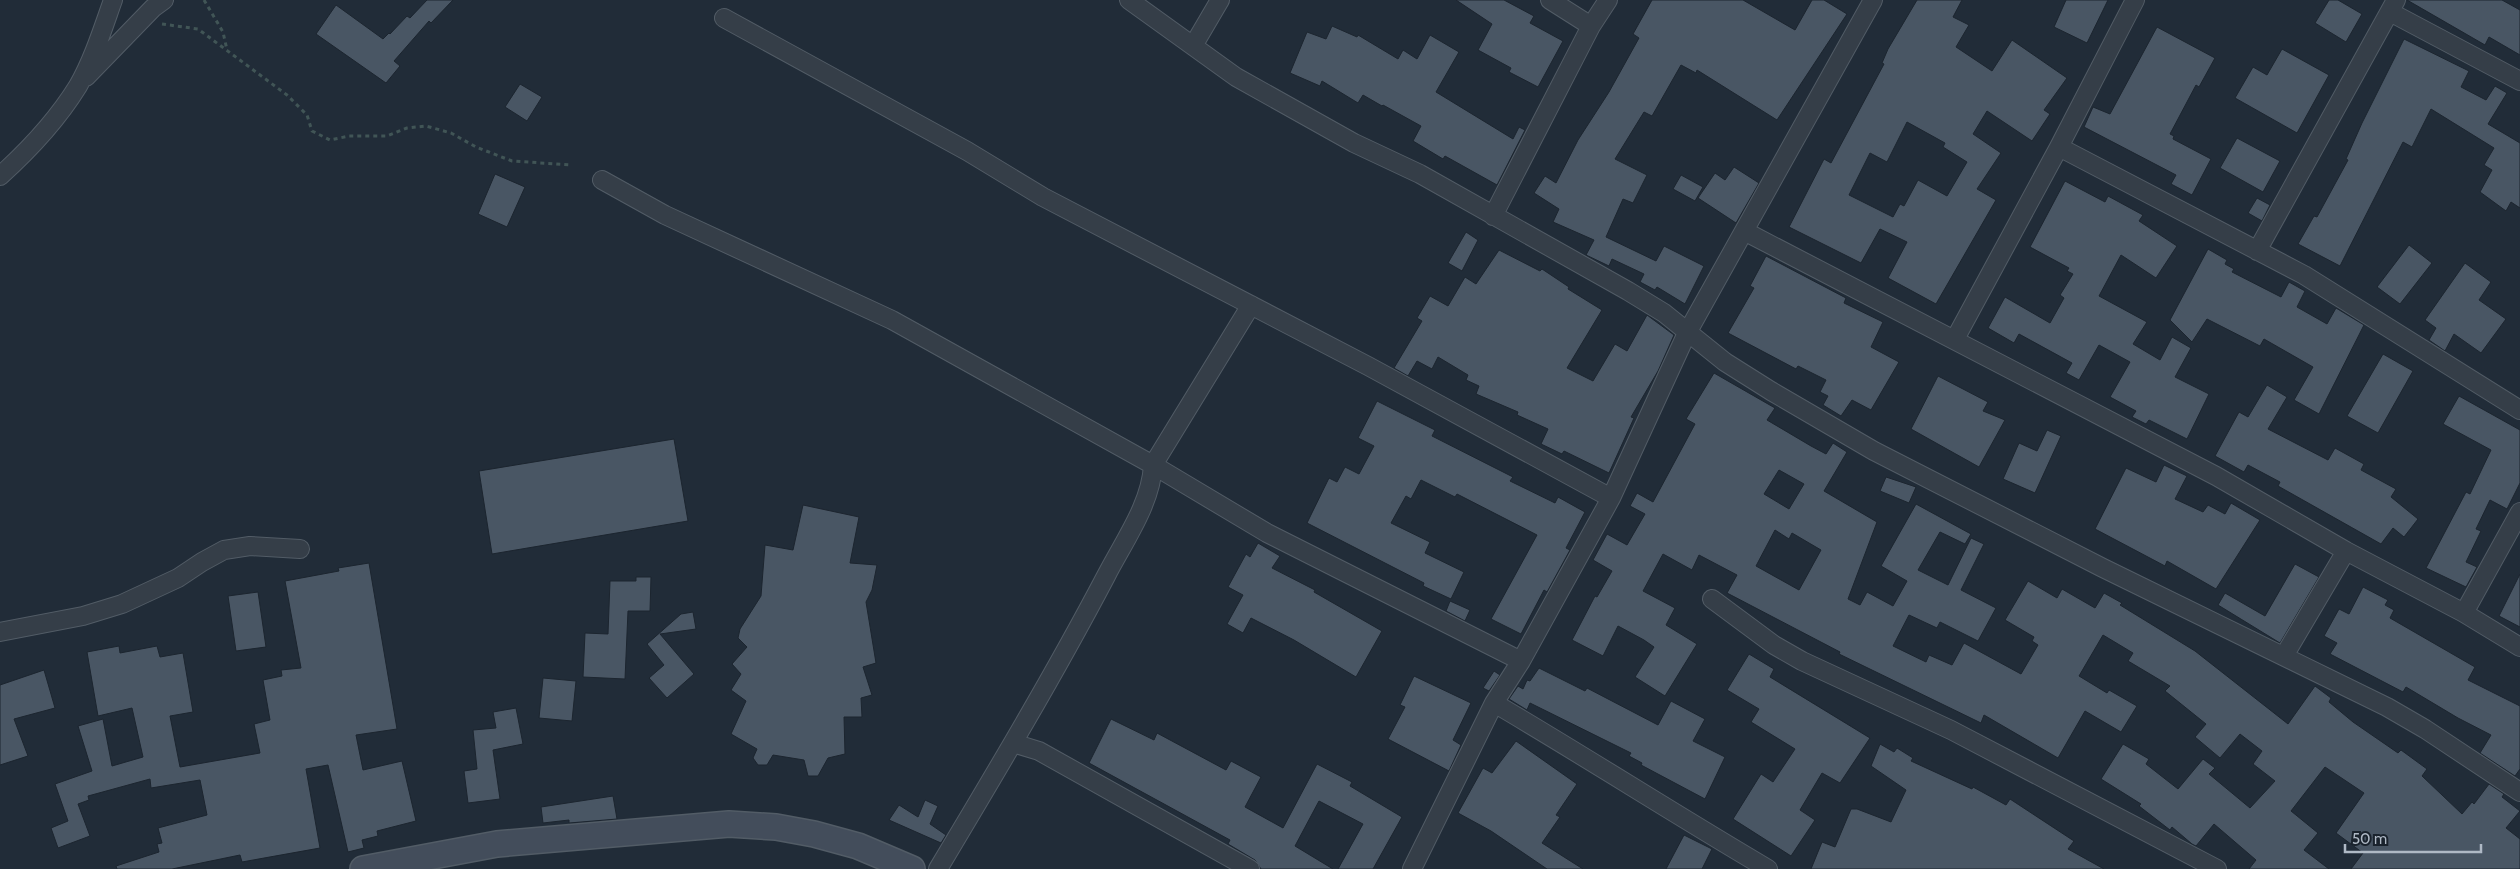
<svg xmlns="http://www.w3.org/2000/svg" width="2520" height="869" font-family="Cabin,sans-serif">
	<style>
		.building { fill: #495664; stroke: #1c252f; fill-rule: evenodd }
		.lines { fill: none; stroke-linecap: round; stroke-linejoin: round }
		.street-casing { stroke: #525c66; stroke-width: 20 }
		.secondary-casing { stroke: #525c66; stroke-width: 28 }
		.path { stroke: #415556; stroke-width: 3; stroke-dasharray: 4 4; stroke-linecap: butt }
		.street { stroke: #353e48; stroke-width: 18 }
		.secondary { stroke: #434d5b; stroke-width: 25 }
	</style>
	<rect width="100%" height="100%" fill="#212c38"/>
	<!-- building -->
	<path class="building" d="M 427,0 L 453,0 L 431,23 L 429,21 L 394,61 L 400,66 L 386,83 L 316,34 L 336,5 L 383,39 L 389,33 L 390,34 L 407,16 L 410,18 Z
		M 1456,0 L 1504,0 L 1534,16 L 1530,23 L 1563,41 L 1538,87 L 1509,72 L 1511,68 L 1478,50 L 1492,24 Z
		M 1652,0 L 1743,0 L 1795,30 L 1812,0 L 1824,0 L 1847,14 L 1777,120 L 1697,70 L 1696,73 L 1681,65 L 1652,116 L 1644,112 L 1615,159 L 1647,175 L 1633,203 L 1623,199 L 1606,237 L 1656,261 L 1664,246 L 1704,266 L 1685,304 L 1657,287 L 1655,290 L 1640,282 L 1644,274 L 1612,259 L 1609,266 L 1586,255 L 1594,240 L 1553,222 L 1559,209 L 1534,193 L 1545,176 L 1556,183 L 1578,140 L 1609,92 L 1639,38 L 1633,34 Z
		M 1917,0 L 1962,0 L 1953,17 L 1969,25 L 1956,47 L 1992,71 L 2012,40 L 2067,78 L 2044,110 L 2050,114 L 2032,141 L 1987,111 L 1973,134 L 2001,153 L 1977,189 L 1996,200 L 1936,304 L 1888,278 L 1907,242 L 1880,229 L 1861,263 L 1789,227 L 1824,159 L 1831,163 L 1884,64 L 1882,63 L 1888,49 ZM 1907,122 L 1945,143 L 1943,147 L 1967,162 L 1947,196 L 1918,180 L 1904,206 L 1900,204 L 1893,217 L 1849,195 L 1870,153 L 1887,162 Z
		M 2066,0 L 2108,0 L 2087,43 L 2054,27 Z
		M 2329,0 L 2338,0 L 2362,14 L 2346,42 L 2315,23 Z
		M 2407,0 L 2502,0 L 2520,10 L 2520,55 L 2489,37 L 2485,45 Z
		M 1332,26 L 1357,37 L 1358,35 L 1398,59 L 1403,50 L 1417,59 L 1430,35 L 1459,52 L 1436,92 L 1513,139 L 1519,127 L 1525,130 L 1497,185 L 1445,156 L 1443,159 L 1413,141 L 1421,126 L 1383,105 L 1382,106 L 1363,95 L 1358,103 L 1322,81 L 1320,86 L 1290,73 L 1307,32 L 1326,39 Z
		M 2157,27 L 2215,58 L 2199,87 L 2196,85 L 2170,134 L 2174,136 L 2173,139 L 2211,159 L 2192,195 L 2171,184 L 2176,175 L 2084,127 L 2093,107 L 2110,114 Z
		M 2404,39 L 2469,71 L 2461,87 L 2486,100 L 2495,86 L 2507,93 L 2488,124 L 2520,143 L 2520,208 L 2511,202 L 2506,211 L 2480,192 L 2492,170 L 2484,165 L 2494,148 L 2431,109 L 2412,147 L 2403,142 L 2340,266 L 2298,244 L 2314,216 L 2317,217 L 2348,160 L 2346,159 L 2362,123 Z
		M 2282,49 L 2329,75 L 2297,133 L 2235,98 L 2253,67 L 2267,75 Z
		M 520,84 L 542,97 L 527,121 L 505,107 Z
		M 2237,138 L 2280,161 L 2263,192 L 2220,168 Z
		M 1734,167 L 1759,183 L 1736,223 L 1698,198 L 1715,173 L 1725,180 Z
		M 495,174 L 525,187 L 507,227 L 478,214 Z
		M 1681,175 L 1703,187 L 1695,201 L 1673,189 Z
		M 2065,181 L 2105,202 L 2108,196 L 2143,215 L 2139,221 L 2177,246 L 2156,278 L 2121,255 L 2099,296 L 2147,322 L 2133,344 L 2160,360 L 2172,337 L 2191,348 L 2175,377 L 2209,394 L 2187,439 L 2149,420 L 2146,424 L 2132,417 L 2136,411 L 2110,397 L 2130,362 L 2099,345 L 2079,380 L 2066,373 L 2072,363 L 2019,334 L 2014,343 L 1988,328 L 2005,297 L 2050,323 L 2064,298 L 2060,295 L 2073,274 L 2067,271 L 2069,268 L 2030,247 Z
		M 2257,198 L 2270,205 L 2262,221 L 2248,213 Z
		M 1466,232 L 1478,240 L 1462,271 L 1448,263 Z
		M 2409,245 L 2432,263 L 2400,304 L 2377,287 Z
		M 2208,249 L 2227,260 L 2225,264 L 2234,269 L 2232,272 L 2281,297 L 2289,282 L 2305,291 L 2297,307 L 2327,324 L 2336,308 L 2364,325 L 2319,414 L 2294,400 L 2313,367 L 2264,339 L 2260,346 L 2207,319 L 2192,342 L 2170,320 Z
		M 1499,250 L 1540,271 L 1542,269 L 1569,287 L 1568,289 L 1602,310 L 1567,368 L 1593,381 L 1615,344 L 1627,351 L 1647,315 L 1674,335 L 1658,371 L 1631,417 L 1634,418 L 1609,473 L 1564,451 L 1562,454 L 1541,444 L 1548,429 L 1517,415 L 1518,412 L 1476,394 L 1479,386 L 1466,380 L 1468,375 L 1438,357 L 1432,369 L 1417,361 L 1408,376 L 1394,368 L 1422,321 L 1417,318 L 1430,296 L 1448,306 L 1465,277 L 1476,284 Z
		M 1766,256 L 1846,298 L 1844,303 L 1883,322 L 1871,347 L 1899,362 L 1871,410 L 1852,400 L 1841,416 L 1823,405 L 1828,396 L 1820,392 L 1826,380 L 1798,366 L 1796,369 L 1728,333 L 1754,288 L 1750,286 Z
		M 2465,263 L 2491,282 L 2479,300 L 2506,319 L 2481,353 L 2454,334 L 2445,351 L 2429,340 L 2436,328 L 2425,320 Z
		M 2383,354 L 2413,371 L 2378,433 L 2347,416 Z
		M 1714,373 L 1775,408 L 1767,420 L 1811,446 L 1826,454 L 1833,443 L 1847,452 L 1824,491 L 1877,522 L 1848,599 L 1860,605 L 1867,592 L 1893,606 L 1907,581 L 1881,566 L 1916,504 L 1971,534 L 1965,544 L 1940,532 L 1918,570 L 1948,585 L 1971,538 L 1984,544 L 1961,590 L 1996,608 L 1978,641 L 1940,622 L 1937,628 L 1909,615 L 1893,646 L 1926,662 L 1929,655 L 1952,665 L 1964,643 L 2021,674 L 2038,645 L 2032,641 L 2034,637 L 2005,620 L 2028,581 L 2057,598 L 2062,589 L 2095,608 L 2104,593 L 2122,603 L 2120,605 L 2195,651 L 2288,724 L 2315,686 L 2331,698 L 2329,702 L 2353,722 L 2398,753 L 2401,750 L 2427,769 L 2422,776 L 2462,814 L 2472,802 L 2474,804 L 2489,784 L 2504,794 L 2502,797 L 2520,811 L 2506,828 L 2520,839 L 2520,869 L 2351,869 L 2363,853 L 2336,833 L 2364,793 L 2325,767 L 2291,811 L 2318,833 L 2304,850 L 2329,869 L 2249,869 L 2256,860 L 2214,824 L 2196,846 L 2192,844 L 2172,827 L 2170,830 L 2139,806 L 2141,804 L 2101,779 L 2123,744 L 2149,759 L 2146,764 L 2178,789 L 2203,759 L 2215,768 L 2209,774 L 2250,808 L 2275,781 L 2253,764 L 2262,751 L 2240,734 L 2220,758 L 2195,737 L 2206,724 L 2165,691 L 2170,686 L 2128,661 L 2133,653 L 2103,635 L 2079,676 L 2107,693 L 2109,690 L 2137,706 L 2121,732 L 2085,711 L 2058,758 L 1984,715 L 1981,723 L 1839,654 L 1840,652 L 1727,593 L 1737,575 L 1699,555 L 1692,570 L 1663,554 L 1643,591 L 1675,608 L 1666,625 L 1697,644 L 1665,696 L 1635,677 L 1654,647 L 1644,640 L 1618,626 L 1603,656 L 1572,640 L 1595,596 L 1597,597 L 1612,571 L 1593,560 L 1607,534 L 1627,545 L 1645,514 L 1630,506 L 1637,493 L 1653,502 L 1695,424 L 1686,419 ZM 1779,470 L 1804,484 L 1789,509 L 1764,494 ZM 1775,530 L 1789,539 L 1792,533 L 1821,550 L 1799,590 L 1756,566 Z
		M 1938,376 L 1988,402 L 1983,411 L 2005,420 L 1979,467 L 1911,429 Z
		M 2267,385 L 2287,397 L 2268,429 L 2328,460 L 2335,448 L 2364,464 L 2361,470 L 2396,489 L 2391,497 L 2418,519 L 2404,537 L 2393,528 L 2381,544 L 2278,486 L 2280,482 L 2248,465 L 2244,472 L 2215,456 L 2239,412 L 2248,417 Z
		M 2459,396 L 2520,430 L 2520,483 L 2507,509 L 2490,500 L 2476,529 L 2481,531 L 2466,562 L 2477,567 L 2466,587 L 2426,568 L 2466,492 L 2470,494 L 2491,450 L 2443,424 Z
		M 1377,401 L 1435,430 L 1432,436 L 1513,477 L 1510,481 L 1555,503 L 1558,497 L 1585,512 L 1566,548 L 1570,550 L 1547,592 L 1544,590 L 1521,634 L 1491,619 L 1537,535 L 1457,494 L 1455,497 L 1421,480 L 1411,499 L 1406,496 L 1391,523 L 1430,542 L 1425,553 L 1464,572 L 1451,599 L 1423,586 L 1424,583 L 1307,523 L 1329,478 L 1337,482 L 1345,467 L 1359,474 L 1374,446 L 1358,438 Z
		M 2047,430 L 2061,436 L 2035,493 L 2003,479 L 2019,443 L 2037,451 Z
		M 674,439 L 688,521 L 492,554 L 479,471 Z
		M 2164,465 L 2187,476 L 2175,499 L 2203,512 L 2208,505 L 2225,514 L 2231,503 L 2260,520 L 2216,589 L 2167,561 L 2165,566 L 2095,529 L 2126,468 L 2156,482 Z
		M 1886,477 L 1916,487 L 1909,503 L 1880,491 Z
		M 803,505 L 859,517 L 850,563 L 877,565 L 872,590 L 866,602 L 876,663 L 863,667 L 872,695 L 861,698 L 862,717 L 844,717 L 845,754 L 828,758 L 818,776 L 808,776 L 804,760 L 773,755 L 767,765 L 758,765 L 753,758 L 757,749 L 731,734 L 746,701 L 731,690 L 741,674 L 732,664 L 747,647 L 738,638 L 740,629 L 761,596 L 765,545 L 793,550 Z
		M 1258,543 L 1280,556 L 1272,568 L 1315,590 L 1314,592 L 1382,631 L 1356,677 L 1294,640 L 1251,618 L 1243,633 L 1227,624 L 1243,595 L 1228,587 L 1246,554 L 1250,557 Z
		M 369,563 L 397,729 L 356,735 L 363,770 L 402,761 L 416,821 L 377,831 L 378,836 L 362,840 L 364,848 L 348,852 L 328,765 L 306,769 L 320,848 L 242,862 L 240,855 L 172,869 L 117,869 L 116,866 L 159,852 L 157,844 L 162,843 L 158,828 L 207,815 L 200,780 L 151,788 L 150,779 L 88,796 L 89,800 L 78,804 L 90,836 L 58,848 L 51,828 L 68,821 L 55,784 L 92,771 L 78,726 L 103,719 L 112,766 L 143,757 L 132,708 L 98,716 L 87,652 L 119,646 L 120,653 L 157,646 L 160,657 L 183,653 L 193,712 L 170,716 L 180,767 L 260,753 L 254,724 L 270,720 L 263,680 L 282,676 L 281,670 L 301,668 L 285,581 L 339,571 L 338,568 Z
		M 2295,564 L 2319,577 L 2280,643 L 2218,605 L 2225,593 L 2265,616 Z
		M 2520,574 L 2520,627 L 2499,616 Z
		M 636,577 L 651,577 L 650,611 L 628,611 L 625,679 L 583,677 L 585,633 L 608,634 L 610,581 L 636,581 Z
		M 2363,587 L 2388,600 L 2385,605 L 2394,610 L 2390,618 L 2475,667 L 2468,680 L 2520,706 L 2520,769 L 2515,776 L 2480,753 L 2491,735 L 2458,718 L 2406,687 L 2403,692 L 2330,654 L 2337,643 L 2324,636 L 2339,609 L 2349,614 Z
		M 258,592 L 266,647 L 236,651 L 228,596 Z
		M 1450,601 L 1470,610 L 1465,621 L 1446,611 Z
		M 693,612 L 696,629 L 660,634 L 694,674 L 667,698 L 649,678 L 664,665 L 647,644 L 681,614 Z
		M 1749,654 L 1774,669 L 1770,677 L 1870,738 L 1840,783 L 1822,773 L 1800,810 L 1815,820 L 1791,856 L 1733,819 L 1761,774 L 1773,782 L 1795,749 L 1751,722 L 1759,709 L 1727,690 Z
		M 1539,668 L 1585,691 L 1587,688 L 1658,725 L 1671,701 L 1705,719 L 1693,741 L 1725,757 L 1705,799 L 1641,765 L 1642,763 L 1629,756 L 1631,753 L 1530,703 L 1527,710 L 1509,699 L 1518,686 L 1523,689 L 1527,680 L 1530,681 Z
		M 44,670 L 55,708 L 14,719 L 28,756 L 0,765 L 0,685 Z
		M 1494,671 L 1500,675 L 1489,691 L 1483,688 Z
		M 1414,676 L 1471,703 L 1453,740 L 1461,745 L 1449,771 L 1388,739 L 1405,707 L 1400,705 Z
		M 543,678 L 576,681 L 572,721 L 539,718 Z
		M 516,708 L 523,744 L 493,750 L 500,799 L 468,803 L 464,771 L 477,769 L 473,730 L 496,728 L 493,712 Z
		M 1111,719 L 1154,740 L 1157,733 L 1226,770 L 1231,761 L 1261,777 L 1245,807 L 1283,828 L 1317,764 L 1352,782 L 1350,786 L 1402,817 L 1373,869 L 1338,869 L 1363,824 L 1319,801 L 1295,846 L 1333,869 L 1261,869 L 1255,860 L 1228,844 L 1230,840 L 1089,763 Z
		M 1516,741 L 1577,784 L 1556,815 L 1560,817 L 1542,843 L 1583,869 L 1547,869 L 1491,831 L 1458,813 L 1483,768 L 1492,773 Z
		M 1880,744 L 1894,752 L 1897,748 L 1913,758 L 1911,761 L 1972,789 L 1973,787 L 2006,805 L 2010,799 L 2074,841 L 2068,849 L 2104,869 L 1811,869 L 1822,842 L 1835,847 L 1851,809 L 1857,809 L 1891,822 L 1906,790 L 1871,766 Z
		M 613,796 L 617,819 L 569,823 L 569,820 L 543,823 L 541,807 Z
		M 925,800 L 938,806 L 930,824 L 946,835 L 941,843 L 889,820 L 899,805 L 918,817 Z
		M 1684,835 L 1712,849 L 1702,869 L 1666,869 Z"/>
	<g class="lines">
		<!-- street casing -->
		<g class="street-casing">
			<path id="street" d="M 1129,0 L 1236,77 L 1354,143 L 1420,174 L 1628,291 L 1664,313 L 1725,362 L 1771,391 L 1874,451 L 2103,568 L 2387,707 L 2425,729 L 2520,792
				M 1550,0 L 1591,26
				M 2390,12 L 2520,81
				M 724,18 L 967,151 L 1043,197 L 1368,366 L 1611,498
				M 1193,46 L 1220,0
				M 86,77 L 153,8 L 164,0
				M 2059,147 L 2304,275 L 2520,410
				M 0,176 C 30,149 57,120 78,86 C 93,60 103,28 113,0
				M 602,180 L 665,215 L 892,320 L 1153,465 L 1267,533 L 1521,661
				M 1493,216 L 1591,26 L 1608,0
				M 1746,232 L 2216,476 L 2346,551 L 2464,613 L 2520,647
				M 2257,251 L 2396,0
				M 1955,339 L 2059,147 L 2135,0
				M 1712,599 L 1774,645 L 1802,661 L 1951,730 L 2217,869
				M 2464,613 L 2520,512
				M 0,632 L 83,616 L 122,604 L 178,578 L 202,562 L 224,550 L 250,546 L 300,549
				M 2284,656 L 2346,551
				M 1494,703 C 1586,757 1676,815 1768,869
				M 1013,743 L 1039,751 L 1250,869
				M 938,869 C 996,772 1054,675 1106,576 C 1124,541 1151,504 1153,465 L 1251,305
				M 1412,869 L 1494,703 L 1521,661 L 1611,498 L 1687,333 L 1873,0"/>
		</g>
		<!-- secondary casing -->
		<g class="secondary-casing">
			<path id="secondary" d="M 363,869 L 497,844 L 729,824 L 776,827 L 814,834 L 858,846 L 912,869"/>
		</g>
		<!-- path -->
		<path class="path" d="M 204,0 L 223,32 L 227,50
			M 162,24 L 198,29 L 287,95 L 307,115 L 312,131 L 330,140 L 349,136 L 387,136 L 407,128 L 426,126 L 451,133 L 476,147 L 512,161 L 572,165"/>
		<!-- street -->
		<use href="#street" class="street"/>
		<!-- secondary -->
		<use href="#secondary" class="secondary"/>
	</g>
	<!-- scale -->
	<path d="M2345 844v8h136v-8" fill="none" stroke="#afb9c5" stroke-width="2.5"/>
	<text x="2352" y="844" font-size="15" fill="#afb9c5" stroke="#1a232d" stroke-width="4" paint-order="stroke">50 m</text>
</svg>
